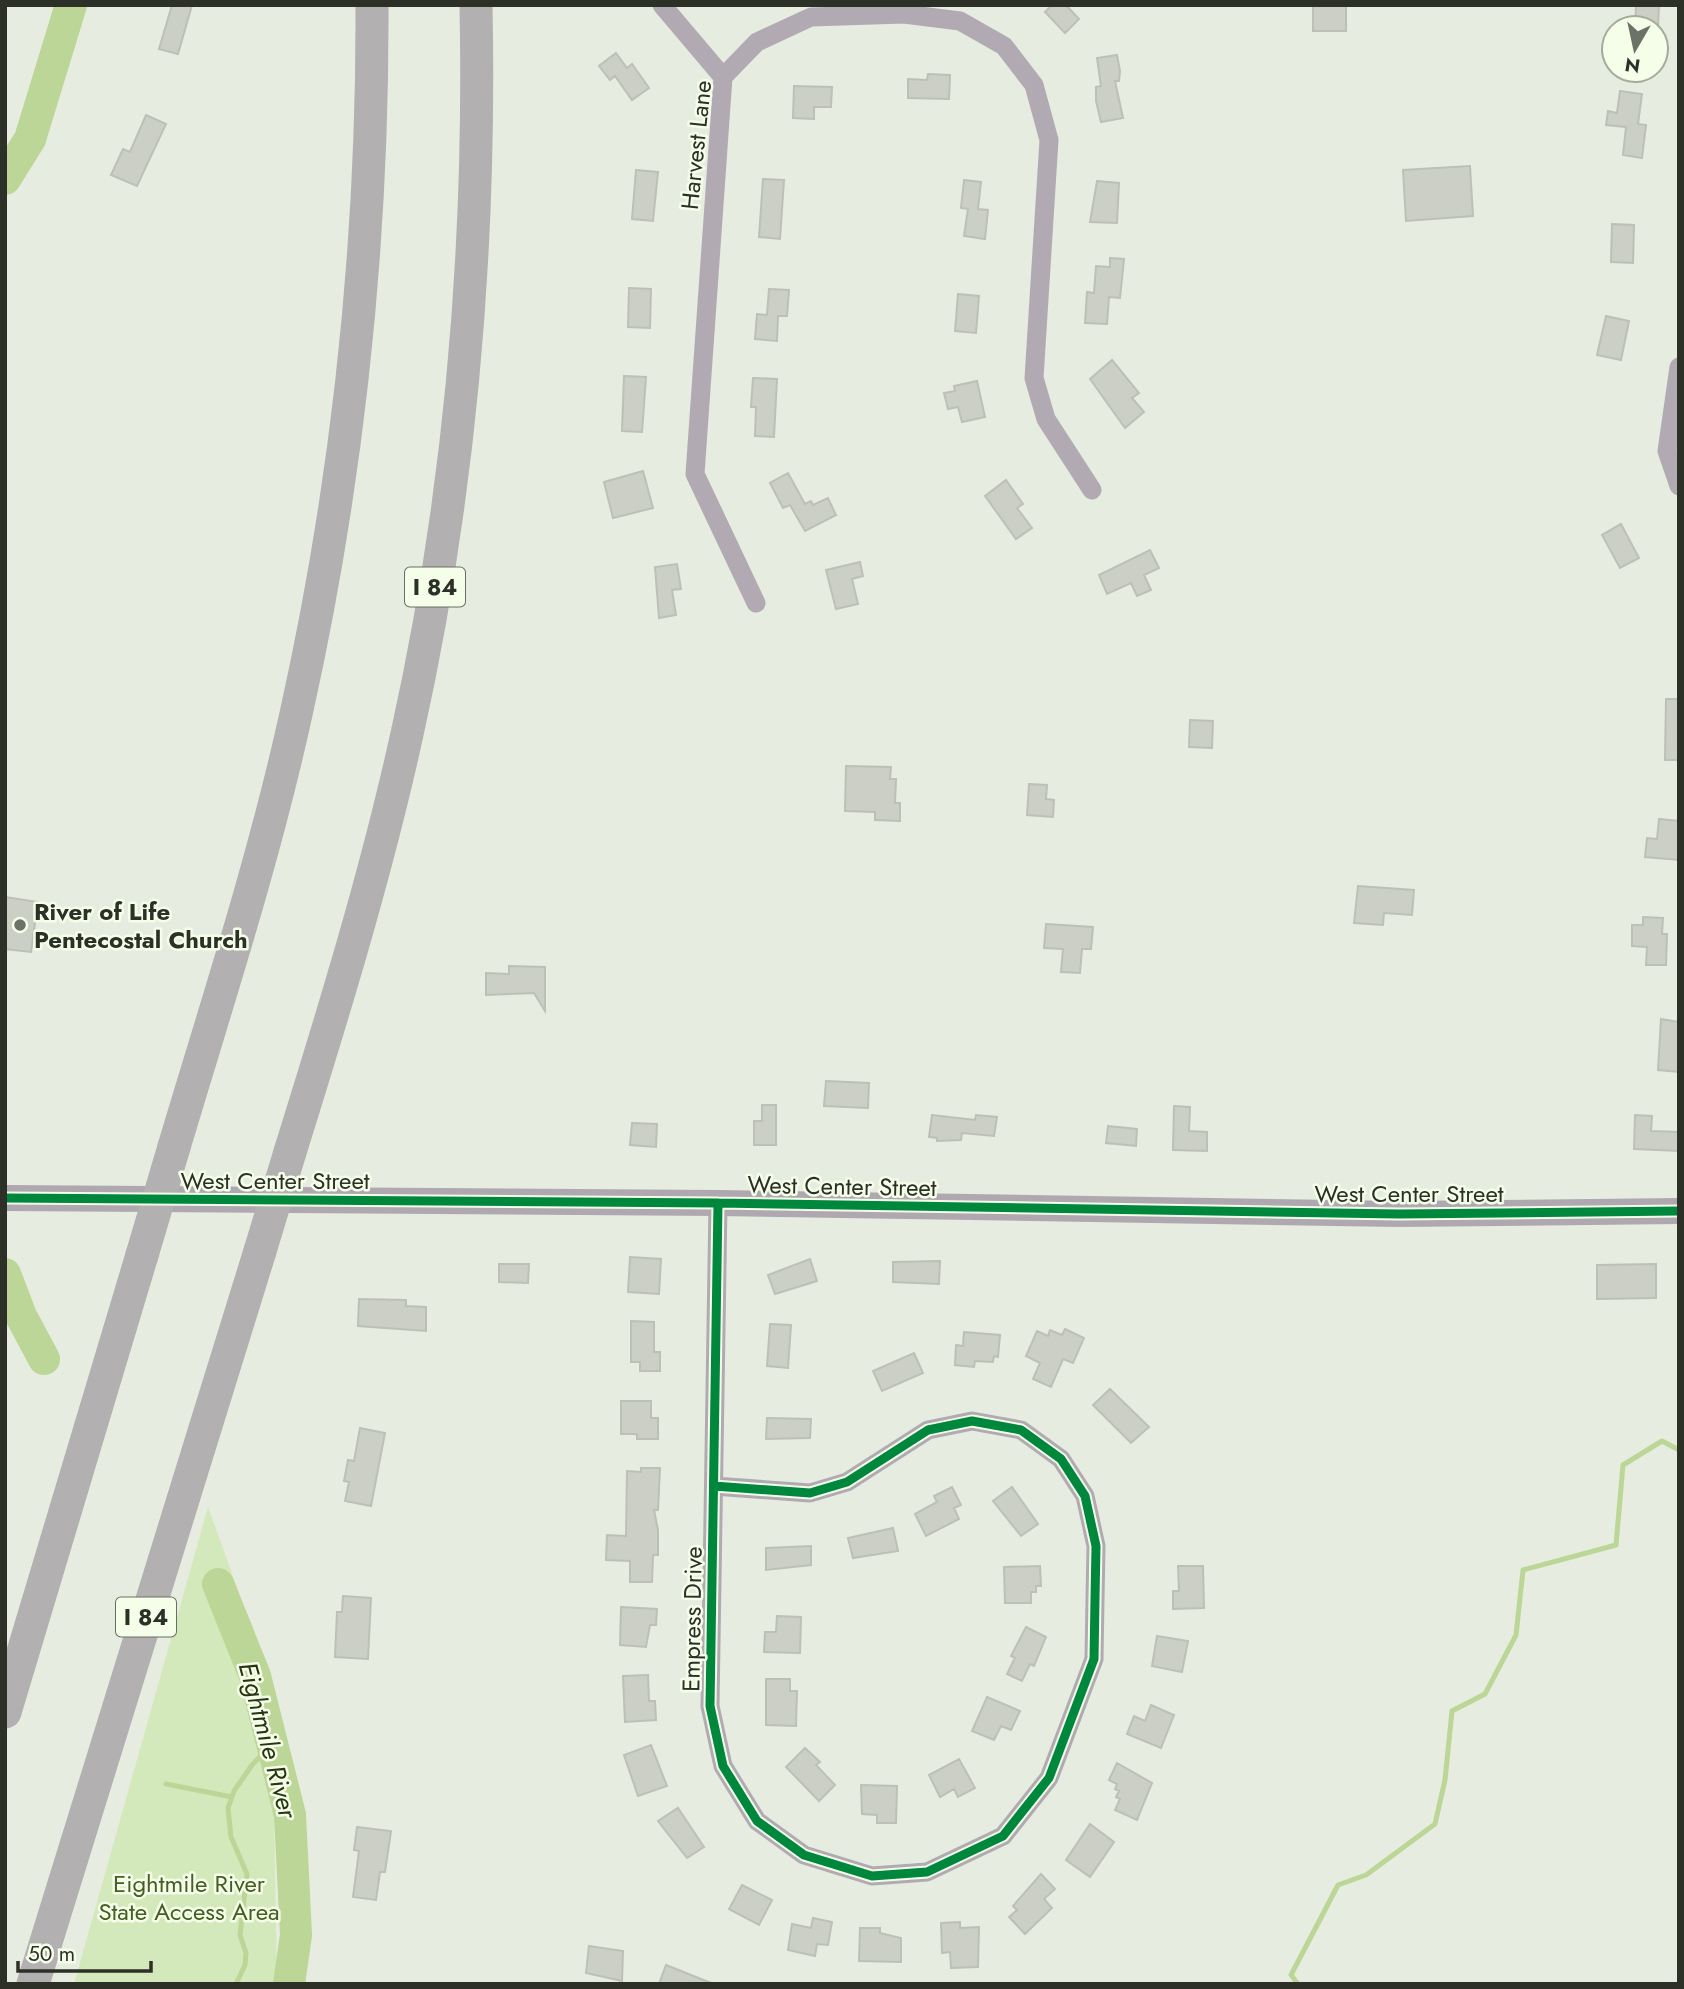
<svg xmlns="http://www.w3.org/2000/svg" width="1684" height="1989" font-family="Jost,sans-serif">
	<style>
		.green { fill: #d4e9bb }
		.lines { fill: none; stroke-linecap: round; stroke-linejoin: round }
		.stream { stroke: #bbd696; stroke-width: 5 }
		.river { stroke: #bbd696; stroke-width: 32 }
		.building { fill: #cbcfc6; stroke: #bcc0b7; stroke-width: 2 }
		.street { stroke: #b2aab2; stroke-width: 19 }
		.secondary { stroke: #b0a8b0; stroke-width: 26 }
		.highway { stroke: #b3b0b2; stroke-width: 33 }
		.highway-bridge { stroke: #b3b0b2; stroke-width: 33 }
		.cycleway-casing { stroke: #f4fee8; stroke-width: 13 }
		.cycleway { stroke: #00873e; stroke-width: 9 }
		.poi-dot { fill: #6d7268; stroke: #f4fee8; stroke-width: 2.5 }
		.labels { text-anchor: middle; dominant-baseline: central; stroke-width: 5; stroke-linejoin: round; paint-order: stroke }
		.shield { fill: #f4fee8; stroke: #686e61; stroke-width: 2 }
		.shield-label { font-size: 23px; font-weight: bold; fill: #2c3027 }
		.street-label { font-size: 24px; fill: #2c3027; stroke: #f4fee8 }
		.poi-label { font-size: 24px; font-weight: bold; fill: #2c3027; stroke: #f4fee8; text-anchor: start }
		.park-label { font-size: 24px; fill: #465e23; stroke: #f4fee8 }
		.water-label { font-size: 26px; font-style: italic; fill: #273511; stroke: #f4fee8 }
	</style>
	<rect width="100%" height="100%" fill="#e6ece0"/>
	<!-- green -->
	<path class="green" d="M 208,1507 L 260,1651 L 273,1752 L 277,1984 L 74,1984 Z"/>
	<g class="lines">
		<!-- stream -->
		<path class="stream" d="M 166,1784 L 232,1797
			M 236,1984 L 245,1965 L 246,1953 L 240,1935 L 247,1874 L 231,1837 L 228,1808 L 234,1791 L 252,1765 L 272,1744
			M 1298,1984 L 1291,1975 L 1338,1885 L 1366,1875 L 1435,1824 L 1445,1780 L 1452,1711 L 1485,1694 L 1516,1635 L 1523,1570 L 1616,1545 L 1623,1465 L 1662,1441 L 1679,1450"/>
		<!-- river -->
		<path class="river" d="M 5,179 L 30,139 L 71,5
			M 5,1274 L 21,1316 L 44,1359
			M 218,1584 L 255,1676 L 290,1815 L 296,1935 L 289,1984"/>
	</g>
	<!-- building -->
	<path class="building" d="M 172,5 L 192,5 L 178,54 L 159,49 Z
		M 1052,5 L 1066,5 L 1079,19 L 1065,33 L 1045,12 Z
		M 1313,5 L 1346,5 L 1346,31 L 1313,31 Z
		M 1636,5 L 1659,5 L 1658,28 L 1635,28 Z
		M 616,53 L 627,68 L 632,64 L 649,88 L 632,100 L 615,76 L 610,80 L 599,66 Z
		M 1117,55 L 1120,71 L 1119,81 L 1115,81 L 1123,118 L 1101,122 L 1096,101 L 1096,87 L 1101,86 L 1097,58 Z
		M 928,74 L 950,75 L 949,99 L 908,98 L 908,79 L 927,80 Z
		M 794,86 L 832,87 L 831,107 L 814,107 L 814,119 L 793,118 Z
		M 1620,91 L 1642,94 L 1638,124 L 1646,125 L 1642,158 L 1623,155 L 1626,127 L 1606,125 L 1608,111 L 1617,113 Z
		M 146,115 L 166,124 L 137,186 L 111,175 L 123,149 L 130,152 Z
		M 1470,166 L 1473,216 L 1406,221 L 1403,170 Z
		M 636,170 L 658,172 L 653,221 L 632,219 Z
		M 763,179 L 784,180 L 780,239 L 759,237 Z
		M 964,180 L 981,182 L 978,209 L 988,210 L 985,239 L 964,236 L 968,209 L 961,208 Z
		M 1097,181 L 1119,183 L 1117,223 L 1090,222 Z
		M 1612,224 L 1634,225 L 1633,263 L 1611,262 Z
		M 1110,258 L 1124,259 L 1120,298 L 1109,297 L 1107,324 L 1085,323 L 1087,292 L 1094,293 L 1096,266 L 1110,267 Z
		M 629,288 L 651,289 L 650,328 L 628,327 Z
		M 769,289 L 789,290 L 787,316 L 778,316 L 777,341 L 755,339 L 757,314 L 767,315 Z
		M 958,294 L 979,296 L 976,333 L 955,331 Z
		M 1606,316 L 1629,321 L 1621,360 L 1597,355 Z
		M 1112,360 L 1139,393 L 1132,398 L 1144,412 L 1125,428 L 1090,379 Z
		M 624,376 L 646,377 L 642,432 L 622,431 Z
		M 753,378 L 777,379 L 774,437 L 755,436 L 756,407 L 751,407 Z
		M 977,381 L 985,417 L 962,422 L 958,407 L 948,409 L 944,393 L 955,391 L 954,386 Z
		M 643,471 L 653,508 L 613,518 L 604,482 Z
		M 788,473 L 805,504 L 811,501 L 813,505 L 828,498 L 836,515 L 805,531 L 790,505 L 783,508 L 770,483 Z
		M 1006,480 L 1023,504 L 1017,508 L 1032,528 L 1016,539 L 985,496 Z
		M 1621,524 L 1639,558 L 1620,568 L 1602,535 Z
		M 1150,550 L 1159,568 L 1144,575 L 1151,590 L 1137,596 L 1131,583 L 1107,594 L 1099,575 Z
		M 860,562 L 863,576 L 852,579 L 858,604 L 836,609 L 826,570 Z
		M 677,564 L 681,589 L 672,590 L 676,615 L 659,618 L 655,567 Z
		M 1666,699 L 1679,699 L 1679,760 L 1665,760 Z
		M 1190,720 L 1213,721 L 1212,748 L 1189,747 Z
		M 846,766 L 891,767 L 890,779 L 896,779 L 895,803 L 900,803 L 900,821 L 875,820 L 875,812 L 845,811 Z
		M 1029,784 L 1047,785 L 1046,799 L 1054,800 L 1053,817 L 1027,815 Z
		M 1659,819 L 1679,821 L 1679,860 L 1645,857 L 1647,838 L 1657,839 Z
		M 1358,886 L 1414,890 L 1412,915 L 1384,913 L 1383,925 L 1354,923 Z
		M 5,897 L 38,902 L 31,952 L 5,949 Z
		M 1643,917 L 1663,918 L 1662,934 L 1667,934 L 1666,965 L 1646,965 L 1647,947 L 1632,946 L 1632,925 L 1643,925 Z
		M 1046,924 L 1093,927 L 1091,949 L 1082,949 L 1080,973 L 1061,972 L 1063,949 L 1044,948 Z
		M 509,966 L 545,967 L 545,1011 L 534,993 L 486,995 L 486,973 L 509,974 Z
		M 1661,1019 L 1679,1022 L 1679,1072 L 1658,1070 Z
		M 826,1081 L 869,1083 L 868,1108 L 824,1106 Z
		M 762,1105 L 776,1105 L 776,1145 L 754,1145 L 754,1121 L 762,1121 Z
		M 1174,1106 L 1190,1107 L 1189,1131 L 1207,1132 L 1207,1151 L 1173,1150 Z
		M 932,1115 L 975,1120 L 976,1115 L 997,1117 L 994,1136 L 962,1133 L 961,1140 L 937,1141 L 937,1138 L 929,1137 Z
		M 1635,1115 L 1652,1116 L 1651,1131 L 1679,1132 L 1679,1151 L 1634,1149 Z
		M 632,1123 L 657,1124 L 656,1147 L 630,1145 Z
		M 1108,1126 L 1137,1129 L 1136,1146 L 1106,1143 Z
		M 630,1257 L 661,1259 L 659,1294 L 628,1292 Z
		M 810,1259 L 817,1281 L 775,1294 L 768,1275 Z
		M 940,1261 L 939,1284 L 893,1282 L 893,1262 Z
		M 499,1264 L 529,1264 L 528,1283 L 499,1282 Z
		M 1656,1264 L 1656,1298 L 1597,1299 L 1597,1265 Z
		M 359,1299 L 406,1300 L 406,1306 L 426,1307 L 426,1331 L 358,1326 Z
		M 631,1321 L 654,1322 L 654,1352 L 660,1352 L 660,1371 L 640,1371 L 640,1362 L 631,1362 Z
		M 770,1324 L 791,1325 L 788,1368 L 767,1366 Z
		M 1065,1329 L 1084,1338 L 1073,1363 L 1063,1359 L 1051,1387 L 1033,1379 L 1040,1363 L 1026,1356 L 1037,1331 L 1048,1336 L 1050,1330 L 1062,1335 Z
		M 964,1332 L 1000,1335 L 998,1357 L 994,1356 L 993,1362 L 975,1361 L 974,1367 L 955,1365 L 956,1345 L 963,1346 Z
		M 914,1353 L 923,1373 L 882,1391 L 873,1371 Z
		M 1110,1389 L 1149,1427 L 1131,1443 L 1093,1405 Z
		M 621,1401 L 651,1401 L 651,1418 L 658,1418 L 658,1439 L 637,1439 L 637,1434 L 621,1434 Z
		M 767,1418 L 811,1419 L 810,1438 L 766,1439 Z
		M 360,1428 L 385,1433 L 371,1506 L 345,1501 L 349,1482 L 344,1481 L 348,1460 L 354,1461 Z
		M 641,1468 L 660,1468 L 658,1510 L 654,1510 L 658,1530 L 658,1555 L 653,1555 L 652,1582 L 630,1582 L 630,1561 L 606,1560 L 607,1535 L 626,1536 L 627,1471 L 641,1472 Z
		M 952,1487 L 961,1505 L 954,1508 L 959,1519 L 926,1536 L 915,1514 L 937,1502 L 934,1496 Z
		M 1012,1487 L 1038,1524 L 1021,1536 L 993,1501 Z
		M 893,1528 L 898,1551 L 853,1558 L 848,1538 Z
		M 811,1546 L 811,1565 L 766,1570 L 766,1548 Z
		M 1040,1566 L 1041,1586 L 1036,1586 L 1036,1592 L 1031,1592 L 1031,1603 L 1005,1603 L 1004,1567 Z
		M 1178,1566 L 1203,1566 L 1204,1608 L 1173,1609 L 1173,1591 L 1179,1591 Z
		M 343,1596 L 371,1598 L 368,1659 L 335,1657 L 337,1612 L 342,1612 Z
		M 621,1607 L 657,1609 L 656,1625 L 650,1625 L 646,1647 L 620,1645 Z
		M 777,1616 L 801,1617 L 800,1653 L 764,1652 L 765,1632 L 776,1632 Z
		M 1026,1627 L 1046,1637 L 1034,1666 L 1030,1664 L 1022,1681 L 1007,1674 L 1015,1658 L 1011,1656 Z
		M 1157,1636 L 1188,1641 L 1182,1672 L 1152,1666 Z
		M 648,1675 L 649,1701 L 655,1701 L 656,1720 L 625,1722 L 623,1676 Z
		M 766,1679 L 790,1679 L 790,1691 L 797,1691 L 796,1726 L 766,1725 Z
		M 987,1697 L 1020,1711 L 1011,1730 L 1001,1726 L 994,1740 L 972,1731 Z
		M 1151,1705 L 1174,1715 L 1161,1748 L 1127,1734 L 1134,1716 L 1145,1721 Z
		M 651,1745 L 667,1786 L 638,1796 L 624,1755 Z
		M 805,1748 L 820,1762 L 816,1765 L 835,1785 L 819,1801 L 786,1767 Z
		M 959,1759 L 975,1788 L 958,1797 L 954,1789 L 940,1797 L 929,1775 Z
		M 1117,1763 L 1152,1783 L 1137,1820 L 1115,1810 L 1120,1799 L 1116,1797 L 1119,1791 L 1115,1789 L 1117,1784 L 1109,1780 Z
		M 861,1785 L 897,1786 L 896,1823 L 877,1823 L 877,1815 L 862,1814 Z
		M 678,1808 L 704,1847 L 687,1858 L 658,1821 Z
		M 1090,1824 L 1114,1842 L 1090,1877 L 1066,1860 Z
		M 357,1827 L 391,1831 L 385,1872 L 380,1872 L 376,1900 L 353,1897 L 359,1851 L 354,1850 Z
		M 1041,1874 L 1055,1889 L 1044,1899 L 1052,1908 L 1025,1934 L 1009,1917 L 1017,1910 L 1013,1906 Z
		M 742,1885 L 772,1900 L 759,1925 L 729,1909 Z
		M 813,1918 L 832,1922 L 828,1945 L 817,1944 L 815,1956 L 788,1950 L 792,1924 L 811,1928 Z
		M 960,1922 L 960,1928 L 979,1927 L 978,1967 L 951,1968 L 950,1952 L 942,1953 L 941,1923 Z
		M 860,1928 L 880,1928 L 880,1933 L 901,1938 L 901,1962 L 859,1961 Z
		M 589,1946 L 623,1951 L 622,1981 L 586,1973 Z
		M 666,1965 L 711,1983 L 711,1984 L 659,1984 Z"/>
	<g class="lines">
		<!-- street -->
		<path class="street" d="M 662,5 L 723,77
			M 1679,367 L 1667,451 L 1679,486
			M 756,603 L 695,474 L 723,77 L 757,42 L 811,17 L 904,14 L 960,21 L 1004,46 L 1034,85 L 1049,140 L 1034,378 L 1046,419 L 1092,490
			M 714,1486 L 810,1493 L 847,1482 L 928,1430 L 972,1421 L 1021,1430 L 1061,1459 L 1085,1496 L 1096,1546 L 1095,1599 L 1094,1659 L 1049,1778 L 1003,1836 L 927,1872 L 872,1876 L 804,1855 L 757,1821 L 723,1766 L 710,1706 L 718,1203"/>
		<!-- secondary -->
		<path class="secondary" d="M 5,1198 L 718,1203 L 1399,1214 L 1679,1211"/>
		<!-- highway -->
		<path class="highway" d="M 174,1147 C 217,1003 264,860 296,714 C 348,481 373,243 372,5
			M 290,1152 C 333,1014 376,875 407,734 C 460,496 481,249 476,5
			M 5,1712 L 142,1255
			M 33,1984 L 260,1251"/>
		<!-- highway-bridge -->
		<path class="highway-bridge" d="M 260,1251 L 290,1152
			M 142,1255 L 174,1147"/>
		<!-- cycleway casing -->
		<g class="cycleway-casing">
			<path id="cycleway" d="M 5,1198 L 718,1203 L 1399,1214 L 1679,1211
				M 714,1486 L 810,1493 L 847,1482 L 928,1430 L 972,1421 L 1021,1430 L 1061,1459 L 1085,1496 L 1096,1546 L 1095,1599 L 1094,1659 L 1049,1778 L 1003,1836 L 927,1872 L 872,1876 L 804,1855 L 757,1821 L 723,1766 L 710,1706 L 718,1203"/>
		</g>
		<!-- cycleway -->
		<use href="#cycleway" class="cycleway"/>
	</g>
	<!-- markers -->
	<circle class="poi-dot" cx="20" cy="925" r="7"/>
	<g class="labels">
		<!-- shield labels -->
		<g class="shield">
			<rect x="405" y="567.5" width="60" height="39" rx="5"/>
			<rect x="116" y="1597.5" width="60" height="39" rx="5"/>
		</g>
		<g class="shield-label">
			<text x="435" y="587">I 84</text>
			<text x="146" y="1617">I 84</text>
		</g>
		<!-- street labels -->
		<g class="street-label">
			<text transform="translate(696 145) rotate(-84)">Harvest Lane</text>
			<text x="275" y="1180">West Center Street</text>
			<text transform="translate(842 1186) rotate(1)">West Center Street</text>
			<text x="1409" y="1193">West Center Street</text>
			<text transform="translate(692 1619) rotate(-89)">Empress Drive</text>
		</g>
		<!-- poi labels -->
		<g class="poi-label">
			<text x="34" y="911">River of Life<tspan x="34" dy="28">Pentecostal Church</tspan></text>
		</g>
		<!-- park labels -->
		<g class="park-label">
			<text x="189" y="1883">Eightmile River<tspan x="189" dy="28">State Access Area</tspan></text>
		</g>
		<!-- water labels -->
		<g class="water-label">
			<text transform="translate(268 1740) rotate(75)">Eightmile River</text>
		</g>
	</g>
	<!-- border -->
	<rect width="1684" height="1989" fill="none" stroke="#2c3027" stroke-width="14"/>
	<!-- north arrow -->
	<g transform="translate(1635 49) rotate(189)"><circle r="33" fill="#f4fee8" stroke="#a4ac9b" stroke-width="2"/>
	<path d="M0-5L12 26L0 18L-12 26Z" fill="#6d7268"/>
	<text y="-10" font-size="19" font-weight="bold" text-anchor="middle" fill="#2c3027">N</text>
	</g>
	<!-- scale -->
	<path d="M18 1961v10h133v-10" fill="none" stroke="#2c3027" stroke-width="3.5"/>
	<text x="28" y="1961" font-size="21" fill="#2c3027" stroke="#f4fee8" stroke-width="5" paint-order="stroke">50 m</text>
</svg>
